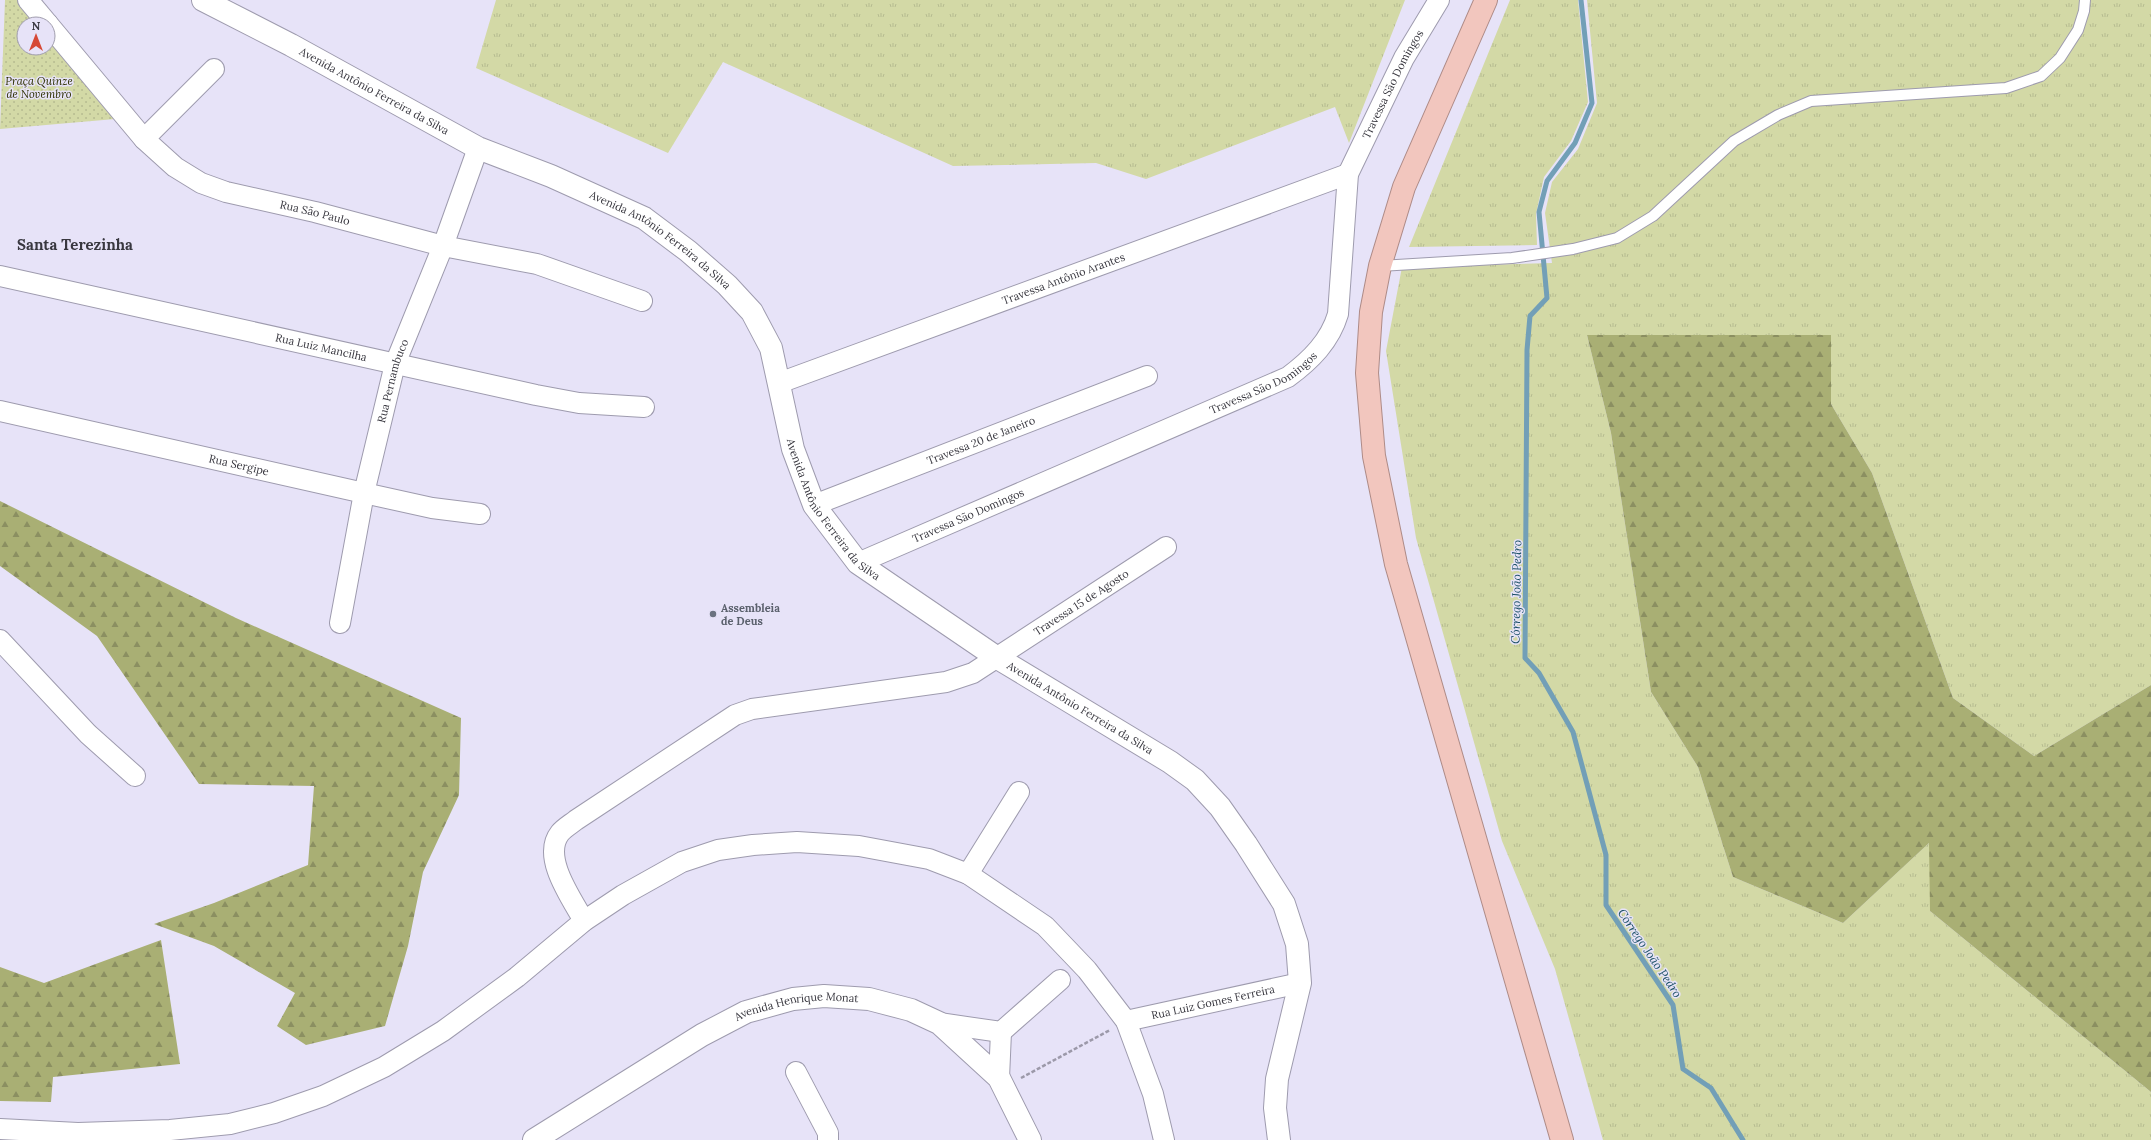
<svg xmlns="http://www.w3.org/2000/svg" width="2151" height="1140" font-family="Lora,serif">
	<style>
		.grass { fill: url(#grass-tufts) }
		.forest { fill: url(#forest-firs) }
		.park { fill: url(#park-dots) }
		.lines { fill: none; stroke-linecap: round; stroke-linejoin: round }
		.stream { stroke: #729fb7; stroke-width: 5 }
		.service-casing { stroke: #9e9bae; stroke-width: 12 }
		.minor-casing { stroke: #9e9bae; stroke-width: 22 }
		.tertiary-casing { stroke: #9e9bae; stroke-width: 24 }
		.trunk-casing { stroke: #ae8b87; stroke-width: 24 }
		.path { stroke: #9c99a9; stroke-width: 2.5; stroke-dasharray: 4 2; stroke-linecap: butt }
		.service { stroke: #fff; stroke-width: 10 }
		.minor { stroke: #fff; stroke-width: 20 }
		.tertiary { stroke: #fff; stroke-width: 22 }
		.trunk { stroke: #f2c6be; stroke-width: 22 }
		.worship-dot { fill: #6b7280; stroke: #e7e3f8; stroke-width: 1.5 }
		.labels { text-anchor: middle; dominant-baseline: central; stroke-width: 3; stroke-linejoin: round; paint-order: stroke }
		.park-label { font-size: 11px; font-style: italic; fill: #2e3101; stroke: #e7e3f8 }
		.street-label { font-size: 11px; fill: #38373f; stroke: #e7e3f8 }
		.worship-label { font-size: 11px; font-weight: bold; fill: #5b616d; stroke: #e7e3f8; text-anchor: start }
		.water-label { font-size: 12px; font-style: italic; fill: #1c5166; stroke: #e7e3f8 }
		.district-label { font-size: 15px; font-weight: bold; fill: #38373f; stroke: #e7e3f8 }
	</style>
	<defs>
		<pattern id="grass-tufts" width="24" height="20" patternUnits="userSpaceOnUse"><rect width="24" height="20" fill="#d3d9a6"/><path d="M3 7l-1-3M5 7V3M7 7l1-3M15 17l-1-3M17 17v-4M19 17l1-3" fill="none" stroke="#b6bb90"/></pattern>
		<pattern id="forest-firs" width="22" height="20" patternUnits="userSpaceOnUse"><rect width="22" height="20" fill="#a9af74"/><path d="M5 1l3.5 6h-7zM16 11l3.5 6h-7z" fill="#8b8f61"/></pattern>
		<pattern id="park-dots" width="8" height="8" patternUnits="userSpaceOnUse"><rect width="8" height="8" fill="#d3d9a6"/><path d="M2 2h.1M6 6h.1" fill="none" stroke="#b6bb90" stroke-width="1.8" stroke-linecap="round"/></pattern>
	</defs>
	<rect width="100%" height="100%" fill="#e7e3f8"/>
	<!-- grass -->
	<path class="grass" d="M 496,0 L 1405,0 L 1349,143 L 1335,107 L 1146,179 L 1096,163 L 953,166 L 723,62 L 668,153 L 476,68 Z
		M 1510,0 L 1578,0 L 1588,102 L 1571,141 L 1544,177 L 1536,214 L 1537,245 L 1409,247 Z
		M 1587,0 L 2151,0 L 2151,685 L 2034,756 L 1953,698 L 1872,473 L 1831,404 L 1831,335 L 1587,335 L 1611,433 L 1651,692 L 1698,767 L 1733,877 L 1843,923 L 1930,842 L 1930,911 L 2151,1092 L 2151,1140 L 1603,1140 L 1555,969 L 1502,841 L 1416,538 L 1386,351 L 1402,267 L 1552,263 L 1545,213 L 1552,182 L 1578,149 L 1597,103 Z"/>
	<!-- forest -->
	<path class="forest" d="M 1587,335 L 1831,335 L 1831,404 L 1872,473 L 1953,698 L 2034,756 L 2151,685 L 2151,1092 L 1930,911 L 1929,843 L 1843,923 L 1733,877 L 1698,767 L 1651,692 L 1611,433 Z
		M 0,501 L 236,618 L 461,718 L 459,795 L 423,872 L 408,946 L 385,1026 L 306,1045 L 277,1026 L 295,993 L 214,946 L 154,924 L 214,903 L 308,865 L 314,786 L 199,784 L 97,636 L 0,566 Z
		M 161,940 L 180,1064 L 53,1077 L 51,1102 L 0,1101 L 0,967 L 44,983 Z"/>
	<!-- park -->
	<path class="park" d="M 5,0 L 17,0 L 37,24 L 24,24 L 24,48 L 48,48 L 48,38 L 115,119 L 0,129 Z"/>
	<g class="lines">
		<!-- stream -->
		<path class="stream" d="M 1581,0 L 1592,103 L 1575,143 L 1547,181 L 1539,212 L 1547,298 L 1530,316 L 1527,350 L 1525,658 L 1539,673 L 1573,732 L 1606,855 L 1606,905 L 1673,1005 L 1683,1069 L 1711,1088 L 1743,1140"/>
		<!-- service casing -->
		<g class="service-casing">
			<path id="service" d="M 1380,266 L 1512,258 L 1573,249 L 1617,238 L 1653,216 L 1734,141 L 1778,115 L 1811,101 L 2006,88 L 2041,76 L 2060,58 L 2078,30 L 2084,11 L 2085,0"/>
		</g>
		<!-- minor casing -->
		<g class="minor-casing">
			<g id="minor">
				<path d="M 28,0 L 48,24"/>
				<path id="s1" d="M 48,24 L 144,139 L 175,167 L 201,183 L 226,192 L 315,212 L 443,246 L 537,264 L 642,301"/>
				<path d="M 144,139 L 214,69"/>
				<path id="s2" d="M 0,276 L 536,395 L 579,403 L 644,407"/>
				<path id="s3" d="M 779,383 L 1348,174"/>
				<path id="s4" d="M 0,411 L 364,493 L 432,508 L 480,514"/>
				<path id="s5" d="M 814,505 L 1147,376"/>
				<path id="s6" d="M 858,563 L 1288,377 C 1311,360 1330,341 1338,314 L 1348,174 L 1404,58 L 1439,0"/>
				<path id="s7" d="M 340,623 L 364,493 L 395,364 L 443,246 L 478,148"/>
				<path d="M 0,640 L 88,734 L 135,776"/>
				<path d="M 968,874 L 1019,792"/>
				<path id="s8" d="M 584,921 C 572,899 541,857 560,833 C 564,828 571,824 576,820 L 735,715 L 752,709 L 946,682 L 973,673 L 1166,547"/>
				<path id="s9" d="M 1126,1021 L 1300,983"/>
				<path d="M 939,1023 L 1001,1032 L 1060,980"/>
				<path d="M 796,1072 L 828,1133 L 828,1140"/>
				<path d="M 999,1078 L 1001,1032"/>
				<path d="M 0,1129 L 78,1133 L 170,1130 L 230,1124 L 274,1113 L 323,1096 L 384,1067 L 443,1031 L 517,977 L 584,921 L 623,895 L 682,862 L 718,850 L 753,845 L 797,842 L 859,846 L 929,859 L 968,874 L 1045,926 L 1087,970 L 1126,1021 L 1153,1094 L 1164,1140"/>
			</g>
		</g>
		<!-- tertiary casing -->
		<g class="tertiary-casing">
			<g id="tertiary">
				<path id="s10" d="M 203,0 L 291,45 L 478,148 L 551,176 L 644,218 L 688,251 L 727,285 L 752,312 L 771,348 L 793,449 L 814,505 L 858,563 L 996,657 L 1170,762 L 1195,780 L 1220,807 L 1246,844 L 1284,904 L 1297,944 L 1300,983 L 1277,1079 L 1275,1108 L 1279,1140"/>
				<path id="s11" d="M 534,1140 L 702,1035 L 746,1012 L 793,999 L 824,996 L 869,999 L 911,1010 L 939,1023 L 999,1078 L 1030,1140"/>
			</g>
		</g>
		<!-- trunk casing -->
		<g class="trunk-casing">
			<path id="trunk" d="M 1486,0 L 1404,187 L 1380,266 L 1371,312 L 1367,373 L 1374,456 L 1396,564 L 1562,1140"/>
		</g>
		<!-- path -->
		<path class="path" d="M 1021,1078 L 1110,1030"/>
		<!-- service -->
		<use href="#service" class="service"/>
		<!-- minor -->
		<use href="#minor" class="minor"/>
		<!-- tertiary -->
		<use href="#tertiary" class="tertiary"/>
		<!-- trunk -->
		<use href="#trunk" class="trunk"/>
	</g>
	<!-- markers -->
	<circle class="worship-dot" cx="713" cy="614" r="4"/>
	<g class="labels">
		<!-- park labels -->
		<g class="park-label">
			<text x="39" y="81">Praça Quinze<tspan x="39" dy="13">de Novembro</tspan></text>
		</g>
		<!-- street labels -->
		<g class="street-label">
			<text stroke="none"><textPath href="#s6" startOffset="791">Travessa São Domingos</textPath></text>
			<text stroke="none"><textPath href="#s10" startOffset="194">Avenida Antônio Ferreira da Silva</textPath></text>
			<text stroke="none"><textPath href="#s1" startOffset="340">Rua São Paulo</textPath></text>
			<text stroke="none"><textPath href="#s10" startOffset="518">Avenida Antônio Ferreira da Silva</textPath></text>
			<text stroke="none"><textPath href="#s3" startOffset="303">Travessa Antônio Arantes</textPath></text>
			<text stroke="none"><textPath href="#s2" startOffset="329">Rua Luiz Mancilha</textPath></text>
			<text stroke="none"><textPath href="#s7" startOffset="248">Rua Pernambuco</textPath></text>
			<text stroke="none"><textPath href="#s6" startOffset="444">Travessa São Domingos</textPath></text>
			<text stroke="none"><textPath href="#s5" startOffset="179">Travessa 20 de Janeiro</textPath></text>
			<text stroke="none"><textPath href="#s4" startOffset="245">Rua Sergipe</textPath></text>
			<text stroke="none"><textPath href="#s10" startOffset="854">Avenida Antônio Ferreira da Silva</textPath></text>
			<text stroke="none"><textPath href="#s6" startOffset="120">Travessa São Domingos</textPath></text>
			<text stroke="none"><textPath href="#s8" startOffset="679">Travessa 15 de Agosto</textPath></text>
			<text stroke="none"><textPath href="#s10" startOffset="1178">Avenida Antônio Ferreira da Silva</textPath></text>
			<text stroke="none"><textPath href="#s9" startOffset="89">Rua Luiz Gomes Ferreira</textPath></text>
			<text stroke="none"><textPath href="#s11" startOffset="299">Avenida Henrique Monat</textPath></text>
		</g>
		<!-- worship labels -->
		<g class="worship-label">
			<text x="721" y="608">Assembleia<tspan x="721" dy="13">de Deus</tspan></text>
		</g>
		<!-- water labels -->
		<g class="water-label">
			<text transform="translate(1516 592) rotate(-89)">Córrego João Pedro</text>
			<text transform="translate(1650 953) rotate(56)">Córrego João Pedro</text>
		</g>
		<!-- district labels -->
		<g class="district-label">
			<text x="75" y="244">Santa Terezinha</text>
		</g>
	</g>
	<!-- north arrow -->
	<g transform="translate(36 36)"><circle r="19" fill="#e7e3f8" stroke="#a19eae"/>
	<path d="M0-3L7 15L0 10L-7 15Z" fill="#d64937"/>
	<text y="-6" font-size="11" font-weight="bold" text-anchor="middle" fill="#38373f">N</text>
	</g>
</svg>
